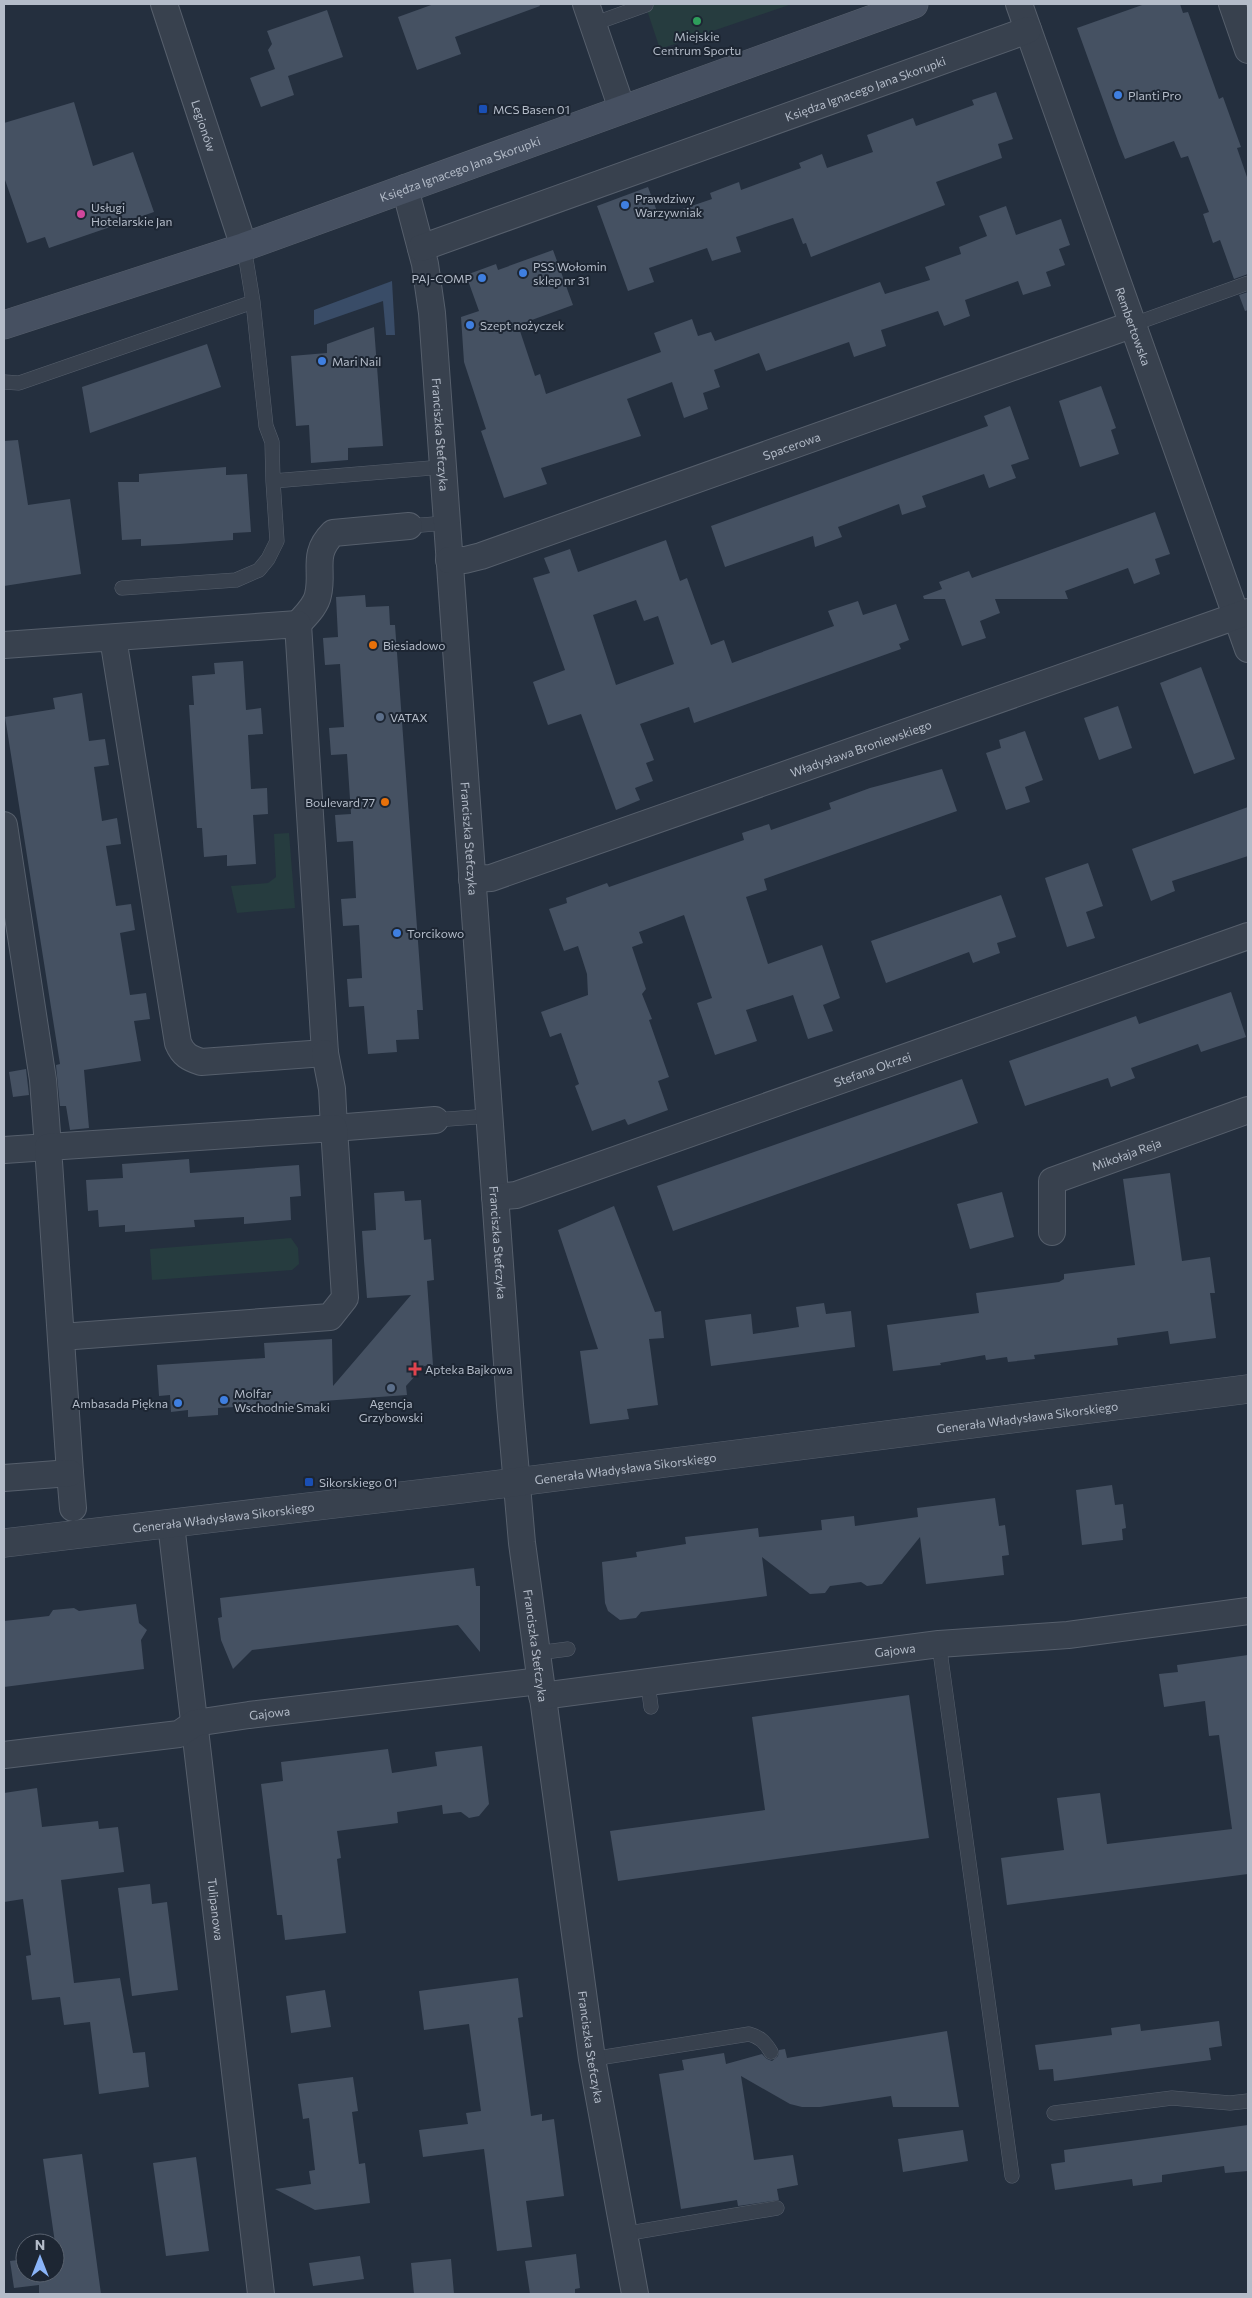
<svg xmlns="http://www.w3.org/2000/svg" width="1252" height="2298" font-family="Commissioner,sans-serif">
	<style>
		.green { fill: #263c3f }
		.water { fill: #394c67 }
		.building { fill: #455162; fill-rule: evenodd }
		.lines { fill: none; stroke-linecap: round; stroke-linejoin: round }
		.service-casing { stroke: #565f6c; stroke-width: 15 }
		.minor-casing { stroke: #565f6c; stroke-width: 28 }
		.tertiary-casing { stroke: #565f6c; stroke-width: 29 }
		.secondary-casing { stroke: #565f6c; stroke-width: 29 }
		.service { stroke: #38414e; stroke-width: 14 }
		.minor { stroke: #38414e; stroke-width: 26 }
		.tertiary { stroke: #38414e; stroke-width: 28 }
		.secondary { stroke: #465061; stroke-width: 28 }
		.leisure-dot { fill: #2e9e5b; stroke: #1d2633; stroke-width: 2 }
		.shop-dot { fill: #3f7fe0; stroke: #1d2633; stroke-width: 2 }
		.transit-dot { fill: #1a4fb4; stroke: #1d2633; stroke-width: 2 }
		.hotel-dot { fill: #d1479c; stroke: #1d2633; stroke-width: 2 }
		.food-dot { fill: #e8710a; stroke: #1d2633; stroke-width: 2 }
		.service-dot { fill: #5c6f8a; stroke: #1d2633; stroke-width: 2 }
		.health-dot { fill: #e0444e; stroke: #1d2633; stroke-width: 2 }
		.labels { text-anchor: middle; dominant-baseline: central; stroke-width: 4; stroke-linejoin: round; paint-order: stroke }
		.poi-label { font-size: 12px; fill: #b4bcc9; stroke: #1d2633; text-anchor: start }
		.street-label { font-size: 12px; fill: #b4bcc9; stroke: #1d2633 }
	</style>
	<rect width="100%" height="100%" fill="#242f3e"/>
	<!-- green -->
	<path class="green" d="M 645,4 L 792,4 L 660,49 Z
		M 289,833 L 295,908 L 237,913 L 231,886 L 268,883 L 276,877 L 274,834 Z
		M 291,1238 L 298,1248 L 299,1264 L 292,1270 L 152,1280 L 150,1249 Z"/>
	<!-- water -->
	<path class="water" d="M 392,281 L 395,335 L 386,335 L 383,301 L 314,325 L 314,310 Z"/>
	<!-- building -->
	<path class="building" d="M 434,4 L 539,4 L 540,6 L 455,37 L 461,54 L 417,70 L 398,17 Z
		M 1145,4 L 1180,4 L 1183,13 L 1188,12 L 1219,99 L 1223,97 L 1241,147 L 1237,148 L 1248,180 L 1248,274 L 1234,279 L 1220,240 L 1213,243 L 1203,214 L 1209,212 L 1188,156 L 1181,158 L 1174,141 L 1125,159 L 1119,144 L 1077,28 Z
		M 327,10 L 343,57 L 288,76 L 294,95 L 261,107 L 250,78 L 275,69 L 268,50 L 272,44 L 267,31 Z
		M 996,92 L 1013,139 L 998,144 L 1002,158 L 936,182 L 945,205 L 811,257 L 806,243 L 803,244 L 793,218 L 736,237 L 741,252 L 712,261 L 707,248 L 649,268 L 654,282 L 628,291 L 597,206 L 648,187 L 659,217 L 712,199 L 710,193 L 739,182 L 741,190 L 801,168 L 799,163 L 822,154 L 827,168 L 873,152 L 867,135 L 913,118 L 916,126 L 974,105 L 972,100 Z
		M 74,102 L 93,166 L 133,152 L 154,212 L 49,248 L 45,237 L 27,243 L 4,177 L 4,123 Z
		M 1006,206 L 1016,235 L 1061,219 L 1070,245 L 1059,249 L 1065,265 L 1046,272 L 1051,286 L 1023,295 L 1018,281 L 965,300 L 970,316 L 944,326 L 938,311 L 881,330 L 886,346 L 854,357 L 849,342 L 766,371 L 759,353 L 714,370 L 720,387 L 703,393 L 708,409 L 684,418 L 672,382 L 627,399 L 641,436 L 541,468 L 547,484 L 504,498 L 481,431 L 486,429 L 464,362 L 461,317 L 479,311 L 466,275 L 496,264 L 498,270 L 553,250 L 573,305 L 518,325 L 535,376 L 540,374 L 546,394 L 661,352 L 654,333 L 692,319 L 698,336 L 711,332 L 715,341 L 880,282 L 885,294 L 930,280 L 925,267 L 961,254 L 959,247 L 987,236 L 979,216 Z
		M 1248,292 L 1248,310 L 1245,311 L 1239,295 Z
		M 374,327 L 383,446 L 348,448 L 348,460 L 311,463 L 309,425 L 296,426 L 291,356 L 327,353 L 327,344 Z
		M 207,344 L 221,387 L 90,433 L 82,387 Z
		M 1101,386 L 1116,428 L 1111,430 L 1119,454 L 1080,467 L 1059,401 Z
		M 1010,406 L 1029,459 L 1011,465 L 1016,478 L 989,488 L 984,474 L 922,496 L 926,507 L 902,515 L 899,504 L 838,527 L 842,537 L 815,547 L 813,536 L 725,567 L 711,526 L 988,426 L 984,416 Z
		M 18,440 L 28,505 L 70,499 L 81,574 L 4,586 L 4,441 Z
		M 226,467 L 226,475 L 247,474 L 251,532 L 233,533 L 233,540 L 179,544 L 141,546 L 141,539 L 122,540 L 118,482 L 139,482 L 139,474 Z
		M 1155,512 L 1170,554 L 1155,559 L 1160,574 L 1134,584 L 1128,568 L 1065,591 L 1068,599 L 995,599 L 1000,613 L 980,621 L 986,638 L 962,646 L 945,599 L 924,599 L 923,596 L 942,589 L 939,582 L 969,571 L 972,578 Z
		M 666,540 L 680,581 L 687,578 L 711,645 L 724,640 L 732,663 L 834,626 L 828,611 L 858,601 L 863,615 L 896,604 L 909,640 L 899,644 L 901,649 L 694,723 L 689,707 L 640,724 L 654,760 L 646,763 L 653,781 L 635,788 L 640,800 L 616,810 L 581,714 L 548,725 L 533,682 L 565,670 L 533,578 L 550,573 L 544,558 L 570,549 L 578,572 ZM 636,600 L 644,621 L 658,616 L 674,664 L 616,685 L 593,615 Z
		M 365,595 L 366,607 L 389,606 L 390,625 L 395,625 L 423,1010 L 417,1010 L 419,1039 L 396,1040 L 397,1052 L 368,1054 L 364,1006 L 349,1007 L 347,979 L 362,978 L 359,925 L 343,926 L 341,899 L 356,898 L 353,841 L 337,842 L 335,815 L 351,814 L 347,754 L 331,755 L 329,728 L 344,727 L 340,664 L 325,665 L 323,638 L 338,637 L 336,597 Z
		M 243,661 L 246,710 L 261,708 L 263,734 L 248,735 L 251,789 L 267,788 L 268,814 L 253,815 L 256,864 L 227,866 L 227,855 L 204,857 L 202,828 L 197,828 L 189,705 L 194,705 L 192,676 L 215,674 L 214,663 Z
		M 1201,667 L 1235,759 L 1194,774 L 1160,683 Z
		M 82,693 L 89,741 L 105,739 L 109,765 L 94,767 L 102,821 L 117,818 L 121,844 L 106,846 L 116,906 L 131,904 L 135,930 L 120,933 L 130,995 L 146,993 L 150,1019 L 134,1021 L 141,1061 L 84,1070 L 89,1128 L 70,1130 L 66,1106 L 60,1106 L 56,1065 L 60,1064 L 5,717 L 55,709 L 53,698 Z
		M 1118,706 L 1132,748 L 1099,760 L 1084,718 Z
		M 1025,731 L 1043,780 L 1025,787 L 1030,802 L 1006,810 L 986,753 L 1001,748 L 999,740 Z
		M 942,769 L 957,811 L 764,879 L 767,890 L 746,897 L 768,964 L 822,945 L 840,998 L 823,1005 L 833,1031 L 808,1039 L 793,995 L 746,1010 L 757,1041 L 715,1055 L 697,1003 L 712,998 L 684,915 L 639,932 L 643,943 L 632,947 L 646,989 L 642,994 L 652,1019 L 649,1020 L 669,1077 L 658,1081 L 668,1110 L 628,1125 L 625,1119 L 592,1131 L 575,1086 L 579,1084 L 561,1033 L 550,1037 L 541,1012 L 588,995 L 587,974 L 578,946 L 564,951 L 549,909 L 567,903 L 566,898 L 607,883 L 609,887 L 744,840 L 742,833 L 769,824 L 771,830 L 831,809 L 829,803 L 870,788 Z
		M 1248,807 L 1248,856 L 1172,881 L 1175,891 L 1151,901 L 1132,849 Z
		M 1088,863 L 1103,906 L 1086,912 L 1095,938 L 1067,947 L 1045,878 Z
		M 1001,895 L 1016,937 L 997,943 L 1000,953 L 973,963 L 969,952 L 886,983 L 871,941 Z
		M 1231,992 L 1246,1037 L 1201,1052 L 1198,1044 L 1131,1068 L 1135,1078 L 1111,1087 L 1108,1078 L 1025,1106 L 1009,1061 L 1136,1016 L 1139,1024 Z
		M 26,1069 L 29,1095 L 13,1097 L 9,1072 Z
		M 962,1079 L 978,1123 L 673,1231 L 657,1186 Z
		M 189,1159 L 190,1173 L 299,1165 L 301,1196 L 290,1197 L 291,1220 L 244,1224 L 244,1217 L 194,1220 L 195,1227 L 125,1232 L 125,1225 L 99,1227 L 98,1210 L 88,1211 L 86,1180 L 123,1178 L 122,1164 Z
		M 1170,1173 L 1182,1261 L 1210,1257 L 1215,1293 L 1210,1293 L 1216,1338 L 1170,1344 L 1168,1331 L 1117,1338 L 1118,1345 L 1034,1355 L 1035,1359 L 1008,1362 L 1007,1357 L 986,1360 L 985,1355 L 940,1363 L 941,1365 L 893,1371 L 887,1325 L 979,1313 L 976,1293 L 1059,1282 L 1064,1279 L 1064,1274 L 1135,1265 L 1123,1179 Z
		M 404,1191 L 405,1201 L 421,1200 L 424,1240 L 431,1239 L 434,1280 L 427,1281 L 433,1365 L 424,1366 L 406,1386 L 407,1395 L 323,1401 L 323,1407 L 282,1411 L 282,1404 L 218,1408 L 218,1415 L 188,1417 L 188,1410 L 171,1412 L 170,1395 L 159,1396 L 157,1365 L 265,1358 L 264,1343 L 332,1339 L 333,1386 L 411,1295 L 367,1298 L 364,1261 L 362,1231 L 376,1230 L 374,1193 Z
		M 1002,1192 L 1014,1237 L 970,1249 L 957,1204 Z
		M 614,1206 L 655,1312 L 661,1311 L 664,1338 L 649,1339 L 658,1405 L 627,1409 L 629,1419 L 590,1424 L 580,1351 L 598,1349 L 558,1230 Z
		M 824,1303 L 826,1314 L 851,1311 L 855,1347 L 711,1366 L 705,1320 L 751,1314 L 753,1334 L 799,1327 L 796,1307 Z
		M 1112,1485 L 1115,1505 L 1123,1504 L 1126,1528 L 1122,1529 L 1123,1540 L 1082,1545 L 1076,1490 Z
		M 995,1498 L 999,1526 L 1005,1525 L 1009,1555 L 1002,1556 L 1004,1575 L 926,1584 L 920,1537 L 882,1584 L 867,1586 L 861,1582 L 830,1586 L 825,1593 L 810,1594 L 762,1557 L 767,1596 L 641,1612 L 636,1618 L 620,1620 L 608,1611 L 605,1603 L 602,1562 L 637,1557 L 636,1552 L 686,1544 L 685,1537 L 758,1528 L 759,1537 L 822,1530 L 821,1520 L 854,1516 L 855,1526 L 918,1517 L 917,1508 Z
		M 474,1568 L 476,1586 L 480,1586 L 480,1652 L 458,1625 L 252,1650 L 233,1669 L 221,1640 L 218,1618 L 222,1617 L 220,1598 Z
		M 136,1604 L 139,1623 L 147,1630 L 141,1640 L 144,1669 L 4,1687 L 4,1621 L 49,1616 L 53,1610 L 74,1608 L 79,1611 Z
		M 1248,1655 L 1248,1874 L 1007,1905 L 1001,1858 L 1064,1850 L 1057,1798 L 1100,1793 L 1107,1844 L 1232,1829 L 1219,1735 L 1209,1736 L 1205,1701 L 1164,1707 L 1159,1674 L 1178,1672 L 1177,1665 Z
		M 909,1695 L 929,1838 L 618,1881 L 610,1831 L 765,1810 L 752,1717 Z
		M 482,1746 L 489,1804 L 479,1816 L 469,1818 L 461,1812 L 443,1814 L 442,1805 L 397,1812 L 398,1823 L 337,1831 L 341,1858 L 337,1859 L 346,1933 L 285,1940 L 282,1915 L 277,1915 L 261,1784 L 283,1781 L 281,1762 L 388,1749 L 392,1773 L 437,1766 L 435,1752 Z
		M 37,1788 L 42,1827 L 98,1821 L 99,1829 L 118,1827 L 124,1872 L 61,1880 L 74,1983 L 120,1978 L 133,2053 L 145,2052 L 149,2087 L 99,2094 L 90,2022 L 64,2025 L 60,1997 L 32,2000 L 26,1956 L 31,1955 L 23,1899 L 4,1902 L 4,1793 Z
		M 150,1884 L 152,1904 L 167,1902 L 178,1990 L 132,1996 L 118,1888 Z
		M 518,1978 L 523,2017 L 518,2018 L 531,2116 L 542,2114 L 542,2121 L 554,2119 L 564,2196 L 526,2201 L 532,2247 L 497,2251 L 484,2149 L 423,2157 L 419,2130 L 468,2124 L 466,2113 L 481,2111 L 469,2024 L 424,2030 L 419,1991 Z
		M 325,1990 L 331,2027 L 291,2033 L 286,1996 Z
		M 1219,2021 L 1222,2046 L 1209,2048 L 1211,2060 L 1054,2081 L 1053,2069 L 1039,2070 L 1035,2045 L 1112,2035 L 1111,2028 L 1140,2024 L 1141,2031 Z
		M 947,2031 L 959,2107 L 893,2107 L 891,2096 L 820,2107 L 802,2107 L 790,2104 L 741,2076 L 754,2160 L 793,2155 L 798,2185 L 777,2189 L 779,2200 L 738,2206 L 737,2200 L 681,2209 L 659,2074 L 684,2070 L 682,2060 L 724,2053 L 726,2064 L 762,2054 L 767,2059 L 772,2061 L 778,2056 L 779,2050 L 785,2049 L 787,2058 Z
		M 353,2077 L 358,2111 L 352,2112 L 359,2164 L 365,2163 L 370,2203 L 315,2210 L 275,2189 L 311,2184 L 309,2171 L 315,2170 L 309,2118 L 303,2119 L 298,2084 Z
		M 1248,2125 L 1248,2171 L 1225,2173 L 1224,2166 L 1162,2175 L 1162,2182 L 1133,2186 L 1132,2179 L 1055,2190 L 1051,2164 L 1065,2162 L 1064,2150 Z
		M 963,2130 L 968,2161 L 903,2172 L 898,2139 Z
		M 82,2154 L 101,2294 L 39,2294 L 39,2285 L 14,2288 L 10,2261 L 25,2259 L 25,2273 L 55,2273 L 55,2243 L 43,2159 Z
		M 196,2157 L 209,2251 L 166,2256 L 153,2163 Z
		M 576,2254 L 580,2288 L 575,2289 L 575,2294 L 530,2294 L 525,2261 Z
		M 360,2256 L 364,2279 L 313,2286 L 309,2263 Z
		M 451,2259 L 454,2294 L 414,2294 L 411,2263 Z"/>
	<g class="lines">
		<!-- service casing -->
		<g class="service-casing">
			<path id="service" d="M 593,24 L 646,5
				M 244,247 L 253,302 L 266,426 L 272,442 L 273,481 L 443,467
				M 1134,324 L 1248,283
				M 4,382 L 19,383 L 253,302
				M 409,526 L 447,523
				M 122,588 L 236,580 L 259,570 L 268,559 L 277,541 L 273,481
				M 435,1120 L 489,1116
				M 939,1644 L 1012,2176
				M 537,1653 L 568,1649
				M 648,1684 L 651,1707
				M 592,2059 L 749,2034 C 760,2037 765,2042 771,2052
				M 1054,2113 L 1172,2098 L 1230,2103 L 1248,2101
				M 624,2234 L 777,2208"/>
		</g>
		<!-- minor casing -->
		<g class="minor-casing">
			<g id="minor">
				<path id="s1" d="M 164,4 L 244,247"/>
				<path d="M 586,4 L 622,109"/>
				<path id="s2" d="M 1019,4 L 1248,649"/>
				<path d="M 1232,4 L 1248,50"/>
				<path id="s3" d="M 405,188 L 425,264 L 432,313 L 510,1405 L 522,1543 L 592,2059 L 635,2294"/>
				<path id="s4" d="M 421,248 L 1028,30"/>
				<path id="s5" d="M 449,560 L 465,560 L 481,556 L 1134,324"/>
				<path d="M 298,624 C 305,616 316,606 318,595 C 324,570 311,555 333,533 L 409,526"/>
				<path d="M 4,645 L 298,624 L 325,1053 L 201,1062 C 189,1058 183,1055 178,1043 L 113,638"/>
				<path d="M 4,825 L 43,1080 L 48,1147 L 4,1150"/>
				<path id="s6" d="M 472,879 L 491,878 L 1248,612"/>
				<path d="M 325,1053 L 332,1089 L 334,1128 L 435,1120"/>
				<path id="s7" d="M 495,1197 L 516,1195 L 1248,936"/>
				<path id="s8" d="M 1052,1232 L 1052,1181 L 1248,1110"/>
				<path d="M 61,1337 L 330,1317 L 345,1298 L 334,1128 L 48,1147 L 70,1473 L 73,1508"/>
				<path d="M 4,1478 L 70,1473"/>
				<path id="s9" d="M 171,1524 L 261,2294"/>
				<path id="s10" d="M 542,1696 L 939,1644 L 1068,1635 L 1248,1611"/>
				<path id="s11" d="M 4,1755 L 179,1734 L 195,1723 L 249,1715 L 540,1681"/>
			</g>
		</g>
		<!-- tertiary casing -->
		<g class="tertiary-casing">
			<g id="tertiary">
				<path id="s12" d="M 4,1543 L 461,1489 L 1248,1389"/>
			</g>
		</g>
		<!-- secondary casing -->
		<g class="secondary-casing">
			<g id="secondary">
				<path id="s13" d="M 4,325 L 244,247 L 914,4"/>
			</g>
		</g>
		<!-- service -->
		<use href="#service" class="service"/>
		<!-- minor -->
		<use href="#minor" class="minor"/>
		<!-- tertiary -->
		<use href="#tertiary" class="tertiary"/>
		<!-- secondary -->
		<use href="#secondary" class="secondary"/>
	</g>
	<!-- markers -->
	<circle class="leisure-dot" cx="697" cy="21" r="5"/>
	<g class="shop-dot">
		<circle cx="1118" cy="95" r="5"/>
		<circle cx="625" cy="205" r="5"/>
		<circle cx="523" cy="273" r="5"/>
		<circle cx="482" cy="278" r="5"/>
		<circle cx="470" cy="325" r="5"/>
		<circle cx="322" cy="361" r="5"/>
		<circle cx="397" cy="933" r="5"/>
		<circle cx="224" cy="1400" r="5"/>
		<circle cx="178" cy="1403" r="5"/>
	</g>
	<g class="transit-dot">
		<rect x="478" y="104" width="10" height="10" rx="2.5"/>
		<rect x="304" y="1477" width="10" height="10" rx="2.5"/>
	</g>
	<circle class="hotel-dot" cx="81" cy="214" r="5"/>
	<g class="food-dot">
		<circle cx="373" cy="645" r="5"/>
		<circle cx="385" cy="802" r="5"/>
	</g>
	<g class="service-dot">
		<circle cx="380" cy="717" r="5"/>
		<circle cx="391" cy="1388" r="5"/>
	</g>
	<path class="health-dot" d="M412.5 1361.5h5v5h5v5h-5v5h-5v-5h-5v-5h5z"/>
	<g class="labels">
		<!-- poi labels -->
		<g class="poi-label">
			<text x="697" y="36" text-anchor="middle">Miejskie<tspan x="697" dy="14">Centrum Sportu</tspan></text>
			<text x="1128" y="95">Planti Pro</text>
			<text x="493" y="109">MCS Basen 01</text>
			<text x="635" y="198">Prawdziwy<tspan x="635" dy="14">Warzywniak</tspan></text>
			<text x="91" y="207">Usługi<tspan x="91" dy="14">Hotelarskie Jan</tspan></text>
			<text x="533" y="266">PSS Wołomin<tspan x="533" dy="14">sklep nr 31</tspan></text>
			<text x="472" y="278" text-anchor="end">PAJ-COMP</text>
			<text x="480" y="325">Szept nożyczek</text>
			<text x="332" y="361">Mari Nail</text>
			<text x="383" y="645">Biesiadowo</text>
			<text x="390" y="717">VATAX</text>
			<text x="375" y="802" text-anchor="end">Boulevard 77</text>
			<text x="407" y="933">Torcikowo</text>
			<text x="425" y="1369">Apteka Bajkowa</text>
			<text x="234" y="1393">Molfar<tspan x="234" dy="14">Wschodnie Smaki</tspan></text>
			<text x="168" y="1403" text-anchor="end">Ambasada Piękna</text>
			<text x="391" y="1403" text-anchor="middle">Agencja<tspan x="391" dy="14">Grzybowski</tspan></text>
			<text x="319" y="1482">Sikorskiego 01</text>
		</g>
		<!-- street labels -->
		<g class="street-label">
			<text stroke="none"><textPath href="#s4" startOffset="472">Księdza Ignacego Jana Skorupki</textPath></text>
			<text stroke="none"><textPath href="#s1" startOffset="128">Legionów</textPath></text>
			<text stroke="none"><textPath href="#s13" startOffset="482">Księdza Ignacego Jana Skorupki</textPath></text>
			<text stroke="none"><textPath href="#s2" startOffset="342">Rembertowska</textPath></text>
			<text stroke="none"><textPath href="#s3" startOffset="250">Franciszka Stefczyka</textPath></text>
			<text stroke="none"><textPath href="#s5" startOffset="362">Spacerowa</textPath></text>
			<text stroke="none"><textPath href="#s6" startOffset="411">Władysława Broniewskiego</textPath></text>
			<text stroke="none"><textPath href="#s3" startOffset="655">Franciszka Stefczyka</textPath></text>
			<text stroke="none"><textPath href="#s7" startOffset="399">Stefana Okrzei</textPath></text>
			<text stroke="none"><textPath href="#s8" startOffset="130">Mikołaja Reja</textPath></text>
			<text stroke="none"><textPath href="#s3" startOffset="1060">Franciszka Stefczyka</textPath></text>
			<text stroke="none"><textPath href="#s12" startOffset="1031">Generała Władysława Sikorskiego</textPath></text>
			<text stroke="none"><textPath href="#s12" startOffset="626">Generała Władysława Sikorskiego</textPath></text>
			<text stroke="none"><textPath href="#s12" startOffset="221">Generała Władysława Sikorskiego</textPath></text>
			<text stroke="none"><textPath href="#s3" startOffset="1465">Franciszka Stefczyka</textPath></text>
			<text stroke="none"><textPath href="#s10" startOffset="356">Gajowa</textPath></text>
			<text stroke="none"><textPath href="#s11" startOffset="271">Gajowa</textPath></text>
			<text stroke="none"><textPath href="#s9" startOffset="388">Tulipanowa</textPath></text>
			<text stroke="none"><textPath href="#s3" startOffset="1870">Franciszka Stefczyka</textPath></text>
		</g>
	</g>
	<!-- border -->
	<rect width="1252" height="2298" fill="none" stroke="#b4bcc9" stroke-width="10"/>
	<!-- north arrow -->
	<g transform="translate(40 2258)"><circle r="24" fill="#1d2633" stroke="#59626f"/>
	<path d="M0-4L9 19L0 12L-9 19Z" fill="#8ab4f8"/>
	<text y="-8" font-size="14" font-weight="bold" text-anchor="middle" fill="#b4bcc9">N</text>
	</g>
</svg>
